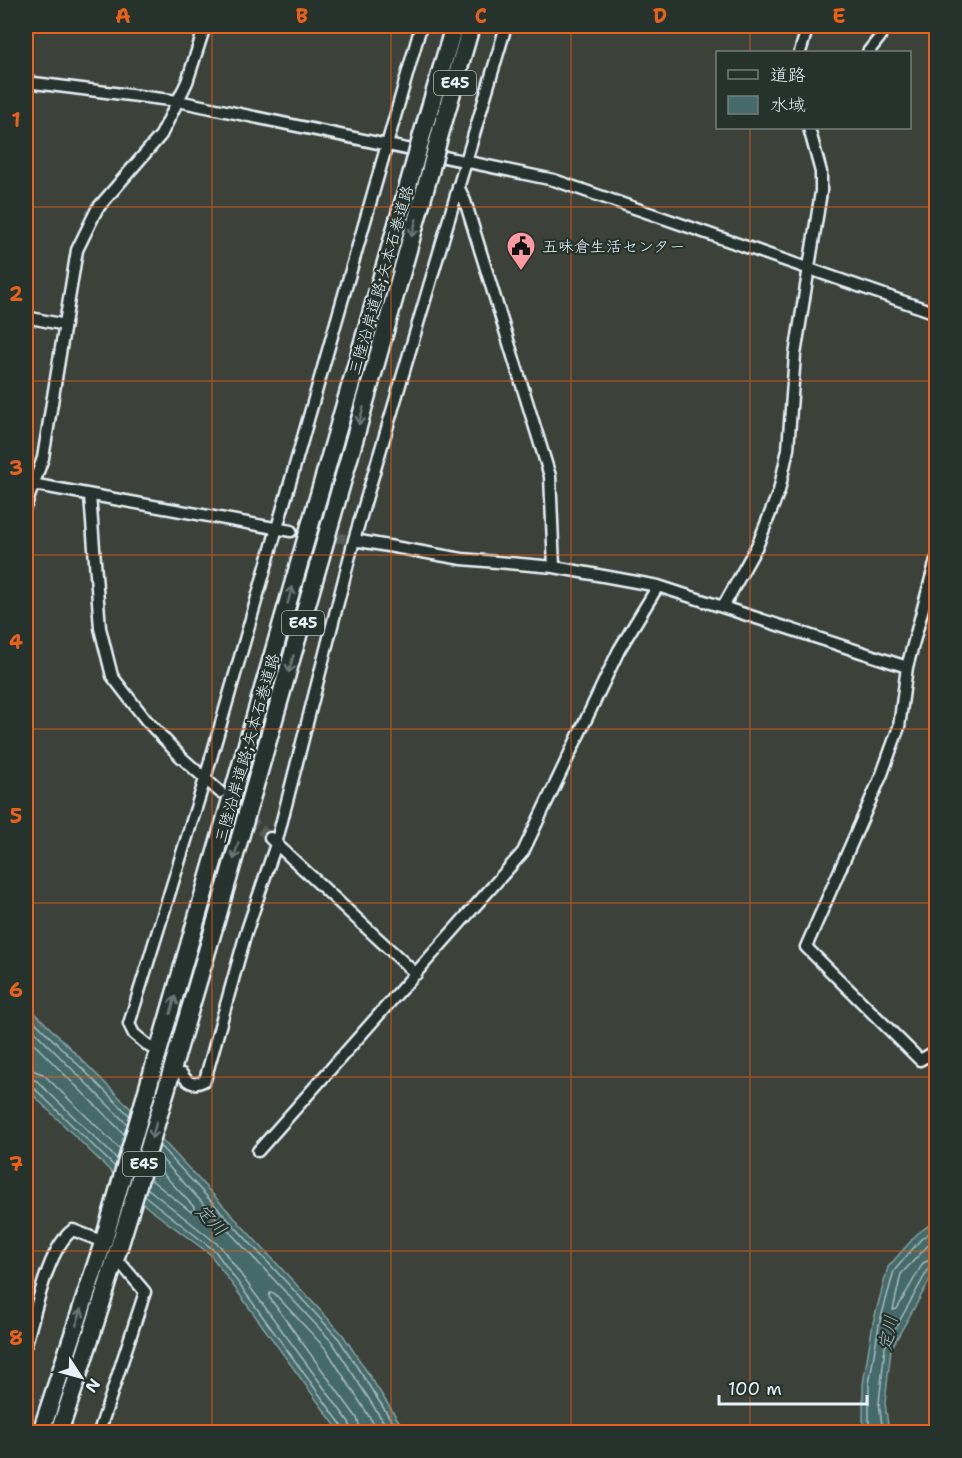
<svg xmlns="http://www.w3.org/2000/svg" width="962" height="1458" font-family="'Shantell Sans','Klee One',sans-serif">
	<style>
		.water { fill: #456a69; stroke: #86a0a2; stroke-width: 1.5 }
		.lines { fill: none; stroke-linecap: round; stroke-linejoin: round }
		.shore { stroke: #a7bbbf; stroke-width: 1.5 }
		.minor-tunnel { stroke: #565c56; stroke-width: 10; stroke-dasharray: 10 5; stroke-linecap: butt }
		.minor-casing { stroke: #e8f1f8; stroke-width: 15 }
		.highway-casing { stroke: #e8f1f8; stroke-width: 21 }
		.minor { stroke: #26332d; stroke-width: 10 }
		.highway { stroke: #26332d; stroke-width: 16 }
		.highway-bridge-casing { stroke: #e8f1f8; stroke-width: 21; stroke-linecap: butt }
		.highway-bridge { stroke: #26332d; stroke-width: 16 }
		.oneway { stroke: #6a7674 }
		.grid { fill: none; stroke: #e86118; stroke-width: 1.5; stroke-opacity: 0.55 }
		.labels { text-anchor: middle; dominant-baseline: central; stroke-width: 4.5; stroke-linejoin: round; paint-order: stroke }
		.shield { fill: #26332d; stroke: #aeb8bb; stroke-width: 1.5 }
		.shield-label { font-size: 15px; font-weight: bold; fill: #e8f1f8 }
		.poi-label { font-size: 16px; fill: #e8f1f8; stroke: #26332d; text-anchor: start }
		.street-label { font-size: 16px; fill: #e8f1f8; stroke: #26332d }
		.water-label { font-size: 18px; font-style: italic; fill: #a7bbbf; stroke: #26332d }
		.neatline { fill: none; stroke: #e86118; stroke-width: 2 }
		.grid-label { font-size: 20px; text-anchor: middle; font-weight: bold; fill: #e86118 }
	</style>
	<rect width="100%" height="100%" fill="#3c423a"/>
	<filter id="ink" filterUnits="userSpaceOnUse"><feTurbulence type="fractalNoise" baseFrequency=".0167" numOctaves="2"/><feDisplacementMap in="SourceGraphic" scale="12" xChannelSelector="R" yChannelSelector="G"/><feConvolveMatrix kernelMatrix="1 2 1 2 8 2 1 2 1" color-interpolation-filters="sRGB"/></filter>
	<g filter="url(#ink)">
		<!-- water -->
		<path class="water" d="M 26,1004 L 167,1145 L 343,1335 L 406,1432 L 340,1432 L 210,1254 L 148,1208 L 26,1088 Z
			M 936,1220 L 936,1269 L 891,1349 L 885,1403 L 889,1432 L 863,1432 L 863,1384 L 873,1323 L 888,1267 L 917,1234 Z"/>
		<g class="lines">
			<!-- shore -->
			<path class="shore" d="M 26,1013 L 130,1116
				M 26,1023 L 127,1124
				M 26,1036 L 124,1134
				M 26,1068 L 43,1074 L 120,1149
				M 26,1077 L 37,1081 L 117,1159
				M 26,1084 L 32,1086 L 115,1167
				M 160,1146 L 339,1339 L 399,1432
				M 157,1154 L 333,1343 L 390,1432
				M 150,1179 L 190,1211 L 194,1211 L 194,1207 L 154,1164
				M 147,1188 L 220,1246 L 349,1422 L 352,1432
				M 145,1196 L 215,1251 L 343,1427 L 344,1432
				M 936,1237 L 901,1274 L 893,1310 L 897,1309 L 923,1263 L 936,1257
				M 361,1432 L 357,1418 L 269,1297 L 270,1293 L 274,1293 L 326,1349 L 379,1432
				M 869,1432 L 869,1384 L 879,1325 L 894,1271 L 921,1239 L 936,1228
				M 883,1432 L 879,1403 L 885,1347 L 929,1268 L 936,1265"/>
			<!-- minor-tunnel -->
			<path class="minor-tunnel" d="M 291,531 L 354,540
				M 227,799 L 270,838"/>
			<!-- minor casing -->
			<g class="minor-casing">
				<path id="minor" d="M 800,52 L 808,26
					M 868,52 L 880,37
					M 26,82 L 178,101 L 554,180 L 936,313
					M 458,186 L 465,201 L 550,476 L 554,567
					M 26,317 L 65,325
					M 26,483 L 291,531
					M 90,495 L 100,628 L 112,676 L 146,720 L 181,757 L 220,792
					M 26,505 L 43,458 L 77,250 L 97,209 L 161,135 L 187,82 L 205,26
					M 354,540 L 462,559 L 554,567 L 658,586 L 907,667
					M 936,560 L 907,667 L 899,727 L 882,774 L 806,947 L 920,1060 L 936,1051
					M 723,607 L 758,544 L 779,491 L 788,449 L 795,355 L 821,192 L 821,172 L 809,128
					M 270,838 L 416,974
					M 150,1047 L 134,1034 L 129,1024 L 205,779 L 421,26
					M 182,1074 C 188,1084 195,1086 205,1080 L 246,933 L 276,844 L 354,540 L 506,26
					M 258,1151 L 523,852 L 619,650 L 658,586
					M 26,1344 C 35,1314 48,1247 73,1230 L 96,1239
					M 99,1432 L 145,1292 L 123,1266"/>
			</g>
			<!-- highway casing -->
			<g class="highway-casing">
				<path id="highway" d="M 422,135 L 454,26
					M 438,141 L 471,26
					M 41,1432 L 104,1240 L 414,165
					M 59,1432 C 117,1264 165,1092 216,921 C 288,672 360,422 430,172"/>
			</g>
			<!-- minor -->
			<use href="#minor" class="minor"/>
			<!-- highway -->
			<use href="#highway" class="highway"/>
			<!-- highway-bridge casing -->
			<g class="highway-bridge-casing">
				<path id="highway-bridge" d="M 414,165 L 422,135
					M 430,172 L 438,141"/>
			</g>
			<!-- highway-bridge -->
			<use href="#highway-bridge" class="highway-bridge"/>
		</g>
		<!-- one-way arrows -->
		<defs><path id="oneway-shaft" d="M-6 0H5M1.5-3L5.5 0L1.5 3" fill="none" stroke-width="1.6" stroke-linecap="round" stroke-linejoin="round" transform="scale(1.5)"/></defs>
		<g class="oneway">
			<use href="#oneway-shaft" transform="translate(414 228) rotate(106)"/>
			<use href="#oneway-shaft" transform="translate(361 416) rotate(106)"/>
			<use href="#oneway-shaft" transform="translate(290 595) rotate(-74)"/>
			<use href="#oneway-shaft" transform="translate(291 664) rotate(106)"/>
			<use href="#oneway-shaft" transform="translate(236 851) rotate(106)"/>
			<use href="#oneway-shaft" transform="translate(173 1005) rotate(-74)"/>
			<use href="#oneway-shaft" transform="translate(154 1130) rotate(107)"/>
			<use href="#oneway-shaft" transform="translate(79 1317) rotate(-72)"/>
		</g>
	</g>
	<!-- grid -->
	<path class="grid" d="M 212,26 L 212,1432M 391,26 L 391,1432M 571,26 L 571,1432M 750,26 L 750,52M 750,128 L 750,1432M 26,207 L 936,207M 26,381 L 936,381M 26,555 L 936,555M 26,729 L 936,729M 26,903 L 936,903M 26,1077 L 936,1077M 26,1251 L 936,1251"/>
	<!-- icons -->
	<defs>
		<g id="civic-pin" transform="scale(1.5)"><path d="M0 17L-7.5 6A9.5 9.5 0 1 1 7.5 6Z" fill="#ff9aa2" stroke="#26332d"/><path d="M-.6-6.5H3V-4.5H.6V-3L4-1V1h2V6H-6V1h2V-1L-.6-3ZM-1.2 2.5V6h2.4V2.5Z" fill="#111"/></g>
	</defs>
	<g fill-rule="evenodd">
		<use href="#civic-pin" x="521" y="246"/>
	</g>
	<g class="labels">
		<!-- shield labels -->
		<g class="shield">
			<rect x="434" y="71" width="42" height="24" rx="4.5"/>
			<rect x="282" y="611" width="42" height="24" rx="4.5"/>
			<rect x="123" y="1152" width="42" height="24" rx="4.5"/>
		</g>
		<g class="shield-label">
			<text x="455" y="83">E45</text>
			<text x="303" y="623">E45</text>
			<text x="144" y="1164">E45</text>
		</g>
		<!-- poi labels -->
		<g class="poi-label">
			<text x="542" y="246">五味倉生活センター</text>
		</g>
		<!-- street labels -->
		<g class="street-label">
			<text transform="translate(381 280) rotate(-74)">三陸沿岸道路;矢本石巻道路</text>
			<text transform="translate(247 748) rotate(-74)">三陸沿岸道路;矢本石巻道路</text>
		</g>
		<!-- water labels -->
		<g class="water-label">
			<text transform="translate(211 1220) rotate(46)">定川</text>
			<text transform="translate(888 1333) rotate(-79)">定川</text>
		</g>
	</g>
	<!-- margin -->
	<rect width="962" height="1458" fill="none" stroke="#26332d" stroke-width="66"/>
	<!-- legend -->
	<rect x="716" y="51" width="195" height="78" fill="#26332d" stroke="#747f7e" stroke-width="1.5"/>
	<rect x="728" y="70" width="30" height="9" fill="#26332d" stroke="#747f7e" stroke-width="1.5"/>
	<text x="770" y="81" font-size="18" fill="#e8f1f8">道路</text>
	<rect x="728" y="96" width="30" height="18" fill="#456a69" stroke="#747f7e" stroke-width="1.5"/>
	<text x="770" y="111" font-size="18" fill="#e8f1f8">水域</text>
	<!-- north arrow -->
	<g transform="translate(81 1377) rotate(126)" stroke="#26332d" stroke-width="4.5" paint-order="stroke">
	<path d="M0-4.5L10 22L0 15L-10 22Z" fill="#e8f1f8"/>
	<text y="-9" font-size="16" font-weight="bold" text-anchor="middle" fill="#e8f1f8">N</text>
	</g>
	<!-- scale -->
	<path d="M719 1395v9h148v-9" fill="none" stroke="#e8f1f8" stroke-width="3"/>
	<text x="728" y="1395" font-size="18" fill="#e8f1f8" stroke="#26332d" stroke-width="4.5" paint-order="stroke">100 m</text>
	<rect x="33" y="33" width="896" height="1392" class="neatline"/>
	<g class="grid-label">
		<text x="123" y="23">A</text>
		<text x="302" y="23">B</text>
		<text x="481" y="23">C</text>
		<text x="660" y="23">D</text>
		<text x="839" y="23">E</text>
		<text x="16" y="127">1</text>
		<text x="16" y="301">2</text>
		<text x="16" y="475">3</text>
		<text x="16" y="649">4</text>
		<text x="16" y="823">5</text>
		<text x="16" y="997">6</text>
		<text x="16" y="1171">7</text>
		<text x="16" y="1345">8</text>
	</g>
</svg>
